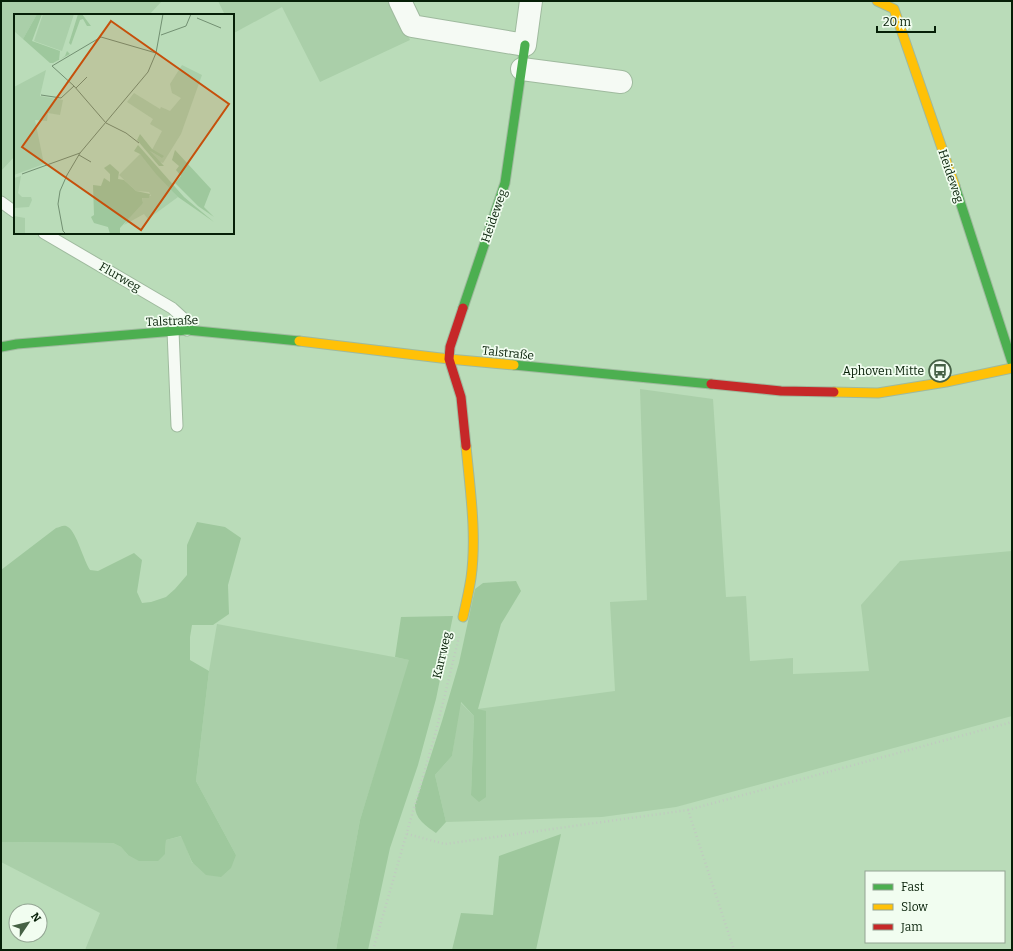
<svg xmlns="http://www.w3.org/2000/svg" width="1013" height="951" font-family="Bitter,serif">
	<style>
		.green { fill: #aacfa9 }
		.forest { fill: #9ec89d }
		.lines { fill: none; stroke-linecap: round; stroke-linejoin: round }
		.lane-casing { stroke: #9fba9e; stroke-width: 13 }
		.street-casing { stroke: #9fba9e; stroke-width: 24 }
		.fast-casing { stroke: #9fba9e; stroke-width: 11 }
		.slow-casing { stroke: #9fba9e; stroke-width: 11 }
		.jam-casing { stroke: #9fba9e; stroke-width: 11 }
		.path { stroke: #c0cac0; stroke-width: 2.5; stroke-dasharray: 1 3; stroke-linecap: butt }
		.lane { stroke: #f5faf4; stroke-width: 11 }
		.street { stroke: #f5faf4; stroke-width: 22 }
		.fast { stroke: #4caf50; stroke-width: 9 }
		.slow { stroke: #ffc107; stroke-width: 9 }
		.jam { stroke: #c62828; stroke-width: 9 }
		.labels { text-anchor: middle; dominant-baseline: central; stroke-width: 3.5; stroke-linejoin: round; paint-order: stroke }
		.street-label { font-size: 12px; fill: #061f07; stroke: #f1fdf0 }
		.poi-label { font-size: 12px; fill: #061f07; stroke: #f1fdf0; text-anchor: end }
		.inset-road { fill: none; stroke: #729072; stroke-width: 1 }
		.view { fill: #c6500b; fill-opacity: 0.15; stroke: #c6500b; stroke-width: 2 }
		.inset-edge { fill: none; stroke: #061f07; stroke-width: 2 }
	</style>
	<rect width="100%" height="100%" fill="#badcb9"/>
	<!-- green -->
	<path class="green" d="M 1,1 L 162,1 L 149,15 L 15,15 L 15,156 L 1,171 Z
		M 218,1 L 391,1 L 410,40 L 320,82 L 282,7 L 234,33 L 233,15 L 225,15 Z
		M 640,389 L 713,399 L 726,597 L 746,596 L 750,661 L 793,658 L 793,674 L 869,671 L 861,605 L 900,561 L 1012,551 L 1012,716 L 676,807 L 602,817 L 446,822 L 435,775 L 452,756 L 460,702 L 474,716 L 471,795 L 486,797 L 486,712 L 477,709 L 615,691 L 610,602 L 647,600 Z
		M 217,624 L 410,660 L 360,820 L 336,950 L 85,950 L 100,913 L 1,862 L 1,842 L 113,843 L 121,847 L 128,855 L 165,854 L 166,840 L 182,836 L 192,863 L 236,855 L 196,781 L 209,671 Z"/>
	<!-- forest -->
	<path class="forest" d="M 197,522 L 225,527 L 241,538 L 228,585 L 229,614 L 213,625 L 192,625 L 190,637 L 190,660 L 209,671 L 196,781 L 236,855 L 231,868 L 221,877 L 206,875 L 192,862 L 181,836 L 166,840 L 165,854 L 158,861 L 139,861 L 128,855 L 121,847 L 113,843 L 1,842 L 1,570 L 56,528 C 60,527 64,524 68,527 C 77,533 83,559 90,570 L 98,571 L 134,553 L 142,560 L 137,592 L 142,603 L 151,602 L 166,597 L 175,589 L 187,575 L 187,545 Z
		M 516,581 L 521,591 L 501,624 L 478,709 L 486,711 L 486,797 L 479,802 L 471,795 L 474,716 L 461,702 L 452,756 L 435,775 L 446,822 L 436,833 C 425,825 415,819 415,805 L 442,721 L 459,663 L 475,589 L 483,583 Z
		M 453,616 L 436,699 L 418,765 L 390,848 L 368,950 L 336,950 L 360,820 L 409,660 L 395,657 L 401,617 Z
		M 561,834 L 536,950 L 452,950 L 461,913 L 493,915 L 499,856 Z"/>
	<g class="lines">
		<!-- lane casing -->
		<g class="lane-casing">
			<path id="lane" d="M 1,202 L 15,212
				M 44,233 L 172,308 L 184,319 L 187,330
				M 173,331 L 177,426"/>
		</g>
		<!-- street casing -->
		<g class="street-casing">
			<path id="street" d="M 400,1 L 412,26 L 525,45 L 531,1
				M 522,69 L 621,82"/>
		</g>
		<!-- fast casing -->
		<g class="fast-casing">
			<path id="fast" d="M 955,186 L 1012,362
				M 463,308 L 505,183 L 525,45
				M 1,347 L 17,344 L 187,330 L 299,341
				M 514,365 L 711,384"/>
		</g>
		<!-- slow casing -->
		<g class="slow-casing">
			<path id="slow" d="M 877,1 L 894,9 L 955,186
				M 299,341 L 449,359 L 514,365
				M 834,392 L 878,393 L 946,382 L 1012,368
				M 463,617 C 466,604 469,591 471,578 C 477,535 470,489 466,446"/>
		</g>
		<!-- jam casing -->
		<g class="jam-casing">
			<path id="jam" d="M 463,308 L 450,347 L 449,359 L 461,397 L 466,446
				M 711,384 L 781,391 L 834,392"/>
		</g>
		<!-- path -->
		<path class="path" d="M 688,810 L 1012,722
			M 407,834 L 445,844 L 688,810 L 734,950
			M 373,950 L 435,735 L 459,637"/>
		<!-- lane -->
		<use href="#lane" class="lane"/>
		<!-- street -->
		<use href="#street" class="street"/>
		<!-- fast -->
		<use href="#fast" class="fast"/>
		<!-- slow -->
		<use href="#slow" class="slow"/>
		<!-- jam -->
		<use href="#jam" class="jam"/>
	</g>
	<!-- icons -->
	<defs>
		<g id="bus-ring" transform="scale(1.15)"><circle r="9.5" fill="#f1fdf0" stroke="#456145" stroke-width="1.5"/><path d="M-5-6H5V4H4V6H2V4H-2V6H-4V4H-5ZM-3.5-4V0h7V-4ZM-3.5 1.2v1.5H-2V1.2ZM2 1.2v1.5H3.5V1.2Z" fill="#456145"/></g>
	</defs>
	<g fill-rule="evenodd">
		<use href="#bus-ring" x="940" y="371"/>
	</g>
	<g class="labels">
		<!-- street labels -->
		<g class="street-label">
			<text transform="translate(951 176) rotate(71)">Heideweg</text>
			<text transform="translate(494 216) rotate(-71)">Heideweg</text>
			<text transform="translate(120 277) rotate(30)">Flurweg</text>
			<text transform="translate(172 321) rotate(-2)">Talstraße</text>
			<text transform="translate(508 353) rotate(6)">Talstraße</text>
			<text transform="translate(442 655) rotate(-77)">Karrweg</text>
		</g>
		<!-- poi labels -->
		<g class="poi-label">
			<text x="924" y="371">Aphoven Mitte</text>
		</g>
	</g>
	<!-- overview -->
	<g transform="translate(14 14)">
		<rect width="220" height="220" fill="#badcb9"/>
		<path d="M 0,0 L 23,0 L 9,25 L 0,17 ZM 29,0 L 60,0 L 48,37 L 20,27 ZM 168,51 L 188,61 L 167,120 L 149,149 L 143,147 L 136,137 L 148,144 L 138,136 L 148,117 L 136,110 L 139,105 L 113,88 L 120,79 L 146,95 L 147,93 L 156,97 L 167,84 L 158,79 L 156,70 ZM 32,56 L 26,82 L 49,86 L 46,101 L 34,99 L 33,107 L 21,106 L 30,150 L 0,161 L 0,73 ZM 126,140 L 164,183 L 134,205 L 130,200 L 110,211 L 123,193 L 129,189 L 128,183 L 137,182 L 135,178 L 122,177 L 105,161 ZM 7,162 L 4,179 L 8,183 L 17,183 L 18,186 L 15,193 L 0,194 L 0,164 ZM 0,202 L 11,204 L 11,220 L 0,220 Z" fill="#aacfa9"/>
		<path d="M 23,0 L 28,0 L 18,27 L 46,37 L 45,46 L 51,42 L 53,37 L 56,40 L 39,49 L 36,49 L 9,25 ZM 64,0 L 68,0 L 77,12 L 73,12 L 69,5 L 66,6 L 57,31 L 55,29 ZM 126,120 L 138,135 L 150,142 L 148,144 L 136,137 L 150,152 L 145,152 L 123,126 ZM 124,131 L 170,183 L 200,208 L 164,183 L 142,160 L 126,140 L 120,137 ZM 161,136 L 197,175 L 190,193 L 200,203 L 184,192 L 161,169 L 167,162 L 162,156 L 165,152 L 158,146 ZM 96,150 L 105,158 L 104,165 L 110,166 L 122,177 L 136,180 L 135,184 L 128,184 L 129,189 L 106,214 L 106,220 L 96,220 L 94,213 L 80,209 L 77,203 L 80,201 L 79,171 L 87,172 L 90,164 L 96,168 L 96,160 L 90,154 Z" fill="#9ec89d"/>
		<path class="inset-road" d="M 183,4 L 207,14M 147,21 L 172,12 L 177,0M 60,72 L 92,109M 62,74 L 73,63M 27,81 L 47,84 L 60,72 L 38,52 L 87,23 L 142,39M 92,109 L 112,119 L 125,129M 65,141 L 77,148M 8,160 L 66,139M 52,220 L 49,217 L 44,190 L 46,177 L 53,161 L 66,139 L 134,58 L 142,39 L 149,0"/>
		<path class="view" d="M 97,7 L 215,90 L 127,216 L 8,133 Z"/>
		<rect width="220" height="220" class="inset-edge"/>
	</g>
	<!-- border -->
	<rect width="1013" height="951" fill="none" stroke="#061f07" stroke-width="4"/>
	<!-- legend -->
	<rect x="865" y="871" width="140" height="72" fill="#f1fdf0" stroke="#93a493"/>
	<rect x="873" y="884" width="20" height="6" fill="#4caf50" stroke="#93a493"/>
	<text x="901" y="891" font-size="12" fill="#061f07">Fast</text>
	<rect x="873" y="904" width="20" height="6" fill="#ffc107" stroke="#93a493"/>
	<text x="901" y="911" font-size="12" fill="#061f07">Slow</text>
	<rect x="873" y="924" width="20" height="6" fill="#c62828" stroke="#93a493"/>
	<text x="901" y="931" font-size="12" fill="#061f07">Jam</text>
	<!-- north arrow -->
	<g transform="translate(28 923) rotate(55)"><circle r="19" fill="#f1fdf0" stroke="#93a493"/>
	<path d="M0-3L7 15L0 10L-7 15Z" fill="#456145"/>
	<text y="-6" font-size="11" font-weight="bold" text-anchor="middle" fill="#061f07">N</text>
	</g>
	<!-- scale -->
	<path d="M877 26v6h58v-6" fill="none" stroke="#061f07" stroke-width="2"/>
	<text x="883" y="26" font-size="12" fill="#061f07" stroke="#f1fdf0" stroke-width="3" paint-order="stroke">20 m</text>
</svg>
